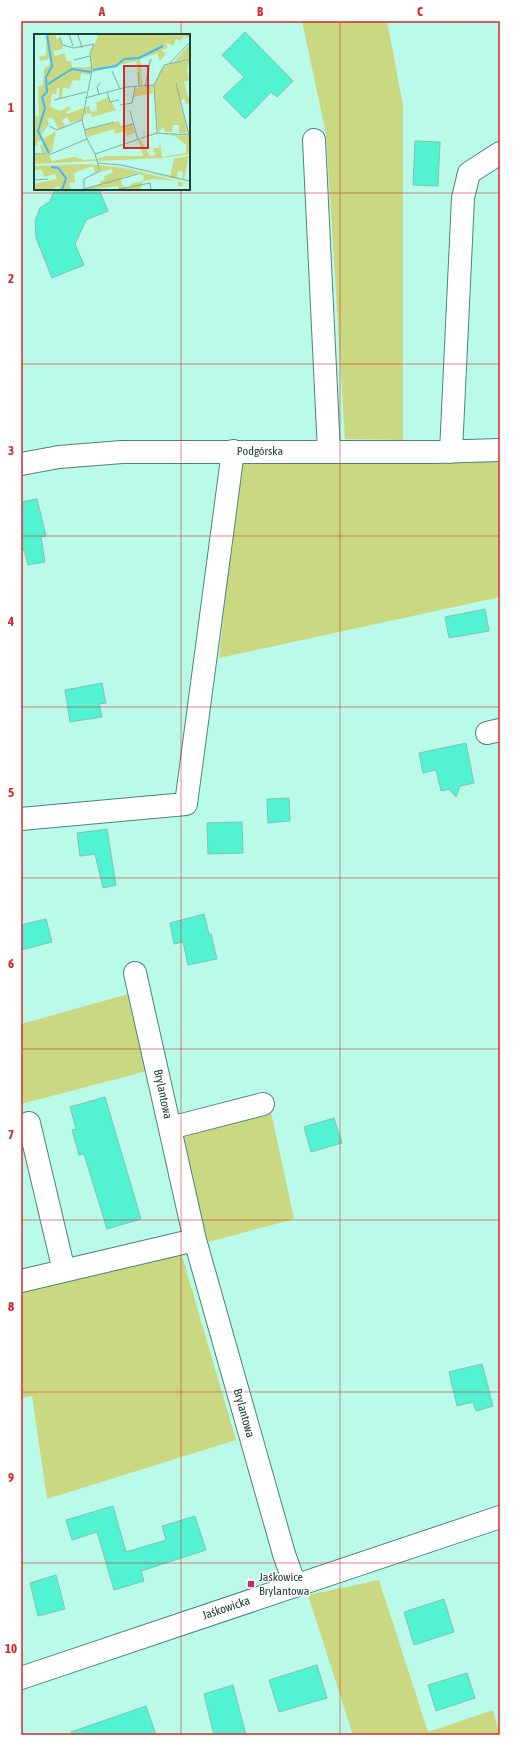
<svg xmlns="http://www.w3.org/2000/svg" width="521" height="1756" font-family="'Asap Condensed',sans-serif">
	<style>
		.green { fill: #cad981 }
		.building { fill: #52f3d3; stroke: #84c2b2 }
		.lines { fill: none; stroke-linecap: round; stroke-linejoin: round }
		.minor-casing { stroke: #498678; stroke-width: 24 }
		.minor { stroke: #fff; stroke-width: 22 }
		.grid { fill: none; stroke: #d62828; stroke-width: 1; stroke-opacity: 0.55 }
		.poi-dot { fill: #b93170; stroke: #fff; stroke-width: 1.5 }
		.labels { text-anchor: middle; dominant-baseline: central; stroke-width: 3; stroke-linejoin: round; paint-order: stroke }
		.street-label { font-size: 12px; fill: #243e38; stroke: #fff }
		.poi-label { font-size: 12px; fill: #243e38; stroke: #fff; text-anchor: start }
		.inset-river { fill: none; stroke: #40b8f9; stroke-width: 2 }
		.inset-road { fill: none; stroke: #7eafa2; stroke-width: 1 }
		.view { fill: #d62828; fill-opacity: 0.15; stroke: #d62828; stroke-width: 2 }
		.inset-edge { fill: none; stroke: #243e38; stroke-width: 2 }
		.neatline { fill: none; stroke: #d62828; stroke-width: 1.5 }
		.grid-label { font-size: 13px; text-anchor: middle; font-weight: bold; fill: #d62828 }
	</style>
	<rect width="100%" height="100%" fill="#bafae9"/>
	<!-- green -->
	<path class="green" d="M 302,21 L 387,21 L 403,105 L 403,440 L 345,439 L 326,134 Z
		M 500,458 L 500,597 L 219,658 L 239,462 Z
		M 132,993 L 151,1070 L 21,1104 L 21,1024 Z
		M 271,1112 L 294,1219 L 208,1242 L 179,1135 Z
		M 180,1249 L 236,1440 L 47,1499 L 32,1396 L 21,1398 L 21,1289 Z
		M 379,1580 L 428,1732 L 493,1710 L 500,1735 L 353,1735 L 308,1595 Z"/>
	<!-- building -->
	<path class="building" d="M 245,32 L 293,81 L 277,97 L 271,92 L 245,119 L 223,97 L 244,77 L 222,55 Z
		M 415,141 L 440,142 L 438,186 L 413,185 Z
		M 55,189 L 99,189 L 108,211 L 86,220 L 75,244 L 84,265 L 52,278 L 36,238 L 35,221 L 40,208 L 50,201 Z
		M 37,499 L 46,536 L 41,537 L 45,562 L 28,565 L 24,550 L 21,550 L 21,502 Z
		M 485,609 L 489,631 L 449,638 L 445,617 Z
		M 102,683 L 106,703 L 99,704 L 102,717 L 70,722 L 65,690 Z
		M 466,743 L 474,783 L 460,786 L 456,797 L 449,789 L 441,791 L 436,770 L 423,773 L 419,753 Z
		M 289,798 L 290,821 L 268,823 L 267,799 Z
		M 242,822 L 243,853 L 208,854 L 207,823 Z
		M 107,829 L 116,885 L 103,888 L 95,854 L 80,856 L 77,833 Z
		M 204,914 L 209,934 L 211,934 L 217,959 L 188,965 L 183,942 L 174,944 L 170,923 Z
		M 46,919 L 52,942 L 21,950 L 21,925 Z
		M 105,1097 L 141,1219 L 107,1229 L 84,1154 L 79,1155 L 72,1130 L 76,1129 L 70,1107 Z
		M 334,1118 L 342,1143 L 311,1152 L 304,1127 Z
		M 482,1364 L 493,1406 L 476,1411 L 473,1402 L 457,1406 L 449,1372 Z
		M 113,1506 L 126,1552 L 166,1540 L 162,1526 L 195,1516 L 206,1550 L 141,1571 L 144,1581 L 114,1590 L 97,1532 L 72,1540 L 66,1520 Z
		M 56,1575 L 65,1609 L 38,1616 L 30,1583 Z
		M 444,1599 L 454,1632 L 414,1645 L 404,1612 Z
		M 317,1665 L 327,1698 L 279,1712 L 269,1680 Z
		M 467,1673 L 475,1698 L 436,1711 L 428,1685 Z
		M 233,1685 L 246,1735 L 214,1735 L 204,1694 Z
		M 146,1706 L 156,1735 L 71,1735 L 71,1732 Z"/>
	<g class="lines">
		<!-- minor casing -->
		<g class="minor-casing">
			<path id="minor" d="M 314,140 L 329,452
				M 451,452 L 463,198 L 469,173 L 500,153
				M 21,464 L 59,457 L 122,452 L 434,452 L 500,450
				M 487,733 L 500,730
				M 21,819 L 186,804 L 233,451
				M 135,973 L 195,1240 L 284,1554 L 295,1585
				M 29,1123 L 64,1271
				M 170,1128 L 263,1104
				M 21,1281 L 195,1240
				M 21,1678 L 500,1517"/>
		</g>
		<!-- minor -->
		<use href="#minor" class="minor"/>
	</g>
	<!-- grid -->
	<path class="grid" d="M 181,21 L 181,35M 340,21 L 340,1735M 181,189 L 181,1735M 21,193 L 500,193M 21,364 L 500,364M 21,536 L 500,536M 21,707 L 500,707M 21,878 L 500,878M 21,1049 L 500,1049M 21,1220 L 500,1220M 21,1392 L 500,1392M 21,1563 L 500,1563"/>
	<!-- markers -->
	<rect class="poi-dot" x="247" y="1580" width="8" height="8" rx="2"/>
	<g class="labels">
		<!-- street labels -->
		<g class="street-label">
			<text x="260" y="451">Podgórska</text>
			<text transform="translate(163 1094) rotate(78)">Brylantowa</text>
			<text transform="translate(244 1413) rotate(74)">Brylantowa</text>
			<text transform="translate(226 1608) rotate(-19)">Jaśkowicka</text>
		</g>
		<!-- poi labels -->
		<g class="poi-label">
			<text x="259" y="1577">Jaśkowice<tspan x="259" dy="14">Brylantowa</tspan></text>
		</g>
	</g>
	<!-- overview -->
	<g transform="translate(34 34)">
		<rect width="156" height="156" fill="#bafae9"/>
		<path d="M 12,0 L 22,0 L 22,5 L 26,4 L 29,15 L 19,17 L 21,22 L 31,19 L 32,27 L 37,27 L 38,33 L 57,33 L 57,37 L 56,41 L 47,39 L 46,47 L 39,46 L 35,55 L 29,53 L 28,64 L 25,65 L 25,54 L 23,54 L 22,60 L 18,60 L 16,73 L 27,77 L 35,72 L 37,75 L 32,78 L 33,80 L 49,74 L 48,86 L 36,89 L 33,83 L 28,86 L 31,92 L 25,95 L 18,83 L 13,85 L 15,90 L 7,101 L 9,105 L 22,97 L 18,118 L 8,120 L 6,111 L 10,110 L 8,106 L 3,108 L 4,112 L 0,112 L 0,90 L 1,83 L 5,81 L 4,53 L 9,51 L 10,35 L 17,29 L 16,25 L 6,27 L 5,23 L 12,21 ZM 63,0 L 156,0 L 156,1 L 153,4 L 149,3 L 146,7 L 142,5 L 139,12 L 131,8 L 134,14 L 127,16 L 132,20 L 127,26 L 125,26 L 124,19 L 106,25 L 109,52 L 106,52 L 102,27 L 58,38 L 57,15 L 64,4 ZM 156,7 L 156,24 L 140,28 L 156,10 ZM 156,25 L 153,36 L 155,46 L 150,48 L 156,69 L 152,70 L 150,65 L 146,66 L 154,100 L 145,99 L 145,91 L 139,91 L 138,98 L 131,98 L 130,93 L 124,98 L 120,51 L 130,32 ZM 119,52 L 119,59 L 100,63 L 101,54 ZM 74,63 L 82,76 L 58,83 L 57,79 L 49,81 L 50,73 L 55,72 L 57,78 L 63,77 L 62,69 ZM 85,87 L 87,93 L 98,90 L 101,99 L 92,102 L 91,97 L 81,100 L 80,95 L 54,103 L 51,96 ZM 125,100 L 155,102 L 156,120 L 129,124 L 63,127 L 62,125 L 72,122 L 109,122 L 104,106 L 107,106 L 116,122 L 121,121 L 119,114 L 125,114 L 126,106 L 128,123 L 152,119 L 152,111 L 141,102 ZM 0,120 L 16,121 L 18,127 L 41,123 L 50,126 L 61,125 L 62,127 L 0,130 ZM 155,122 L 150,145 L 148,144 L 149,138 L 144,137 L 143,144 L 156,148 L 73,130 L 136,143 L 140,125 L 138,125 ZM 48,130 L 64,131 L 65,137 L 61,139 L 59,132 L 40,139 L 41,148 L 35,149 L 37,156 L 26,156 L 25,152 L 16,156 L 0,156 L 0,150 L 23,145 L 21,140 L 10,143 L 8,136 L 0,136 L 0,132 ZM 65,131 L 89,134 L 156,150 L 149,148 L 148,153 L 144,152 L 144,147 L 120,145 L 109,147 L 106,156 L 83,156 L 85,155 L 84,152 L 51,156 L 66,150 L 66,148 L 71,145 L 70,142 L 79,139 L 77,135 L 67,138 ZM 103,139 L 110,142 L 109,147 L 97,150 L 97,153 L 91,153 L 88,151 L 87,144 Z" fill="#cad981" fill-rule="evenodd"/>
		<path class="inset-river" d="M 13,0 L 18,32 L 12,43 L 13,58 L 8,63 L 11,74 L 4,97 L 15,119M 59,36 L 82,32 L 90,25 L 105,24 L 129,12M 14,50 L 38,35 L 57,38M 17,133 L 24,134 L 32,144 L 28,156"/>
		<path class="inset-road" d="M 35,0 L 39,12M 44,1 L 48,14M 26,3 L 28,11 L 40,14 L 60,10M 40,26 L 56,22M 136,29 L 156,8M 78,37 L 86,55M 104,38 L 105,53M 142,49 L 155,101M 111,53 L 114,37M 113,53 L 116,26 L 118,26M 73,58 L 76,68 L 85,66M 65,61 L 63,53 L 66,49M 51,64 L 93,53 L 120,51M 20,66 L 52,58M 86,71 L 98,69 L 101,53M 0,74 L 0,87M 96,77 L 104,106M 15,92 L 23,96 L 48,86M 87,93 L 99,90M 50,96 L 80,88M 123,99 L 120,51 L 130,31 L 156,25M 0,120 L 17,120 L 53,105M 61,120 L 123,99 L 156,101M 64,129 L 87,131 L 156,147M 0,146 L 14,145M 50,155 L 104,140M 50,156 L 50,145 L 66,137 L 61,120 L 53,105 L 48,86 L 58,37 L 56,19 L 60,10M 81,156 L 116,149 L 117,156"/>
		<path class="view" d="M 90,32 L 114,32 L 114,114 L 90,114 Z"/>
		<rect width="156" height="156" class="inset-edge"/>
	</g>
	<!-- border -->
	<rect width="521" height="1756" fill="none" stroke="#ffffff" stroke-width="44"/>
	<rect x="22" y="22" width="477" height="1712" class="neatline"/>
	<g class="grid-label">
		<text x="102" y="16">A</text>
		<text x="260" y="16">B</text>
		<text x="420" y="16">C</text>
		<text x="11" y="112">1</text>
		<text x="11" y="283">2</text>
		<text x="11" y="455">3</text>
		<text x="11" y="626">4</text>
		<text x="11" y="797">5</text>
		<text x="11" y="968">6</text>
		<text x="11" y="1139">7</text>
		<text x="11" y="1311">8</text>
		<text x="11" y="1482">9</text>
		<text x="11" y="1653">10</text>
	</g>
</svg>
